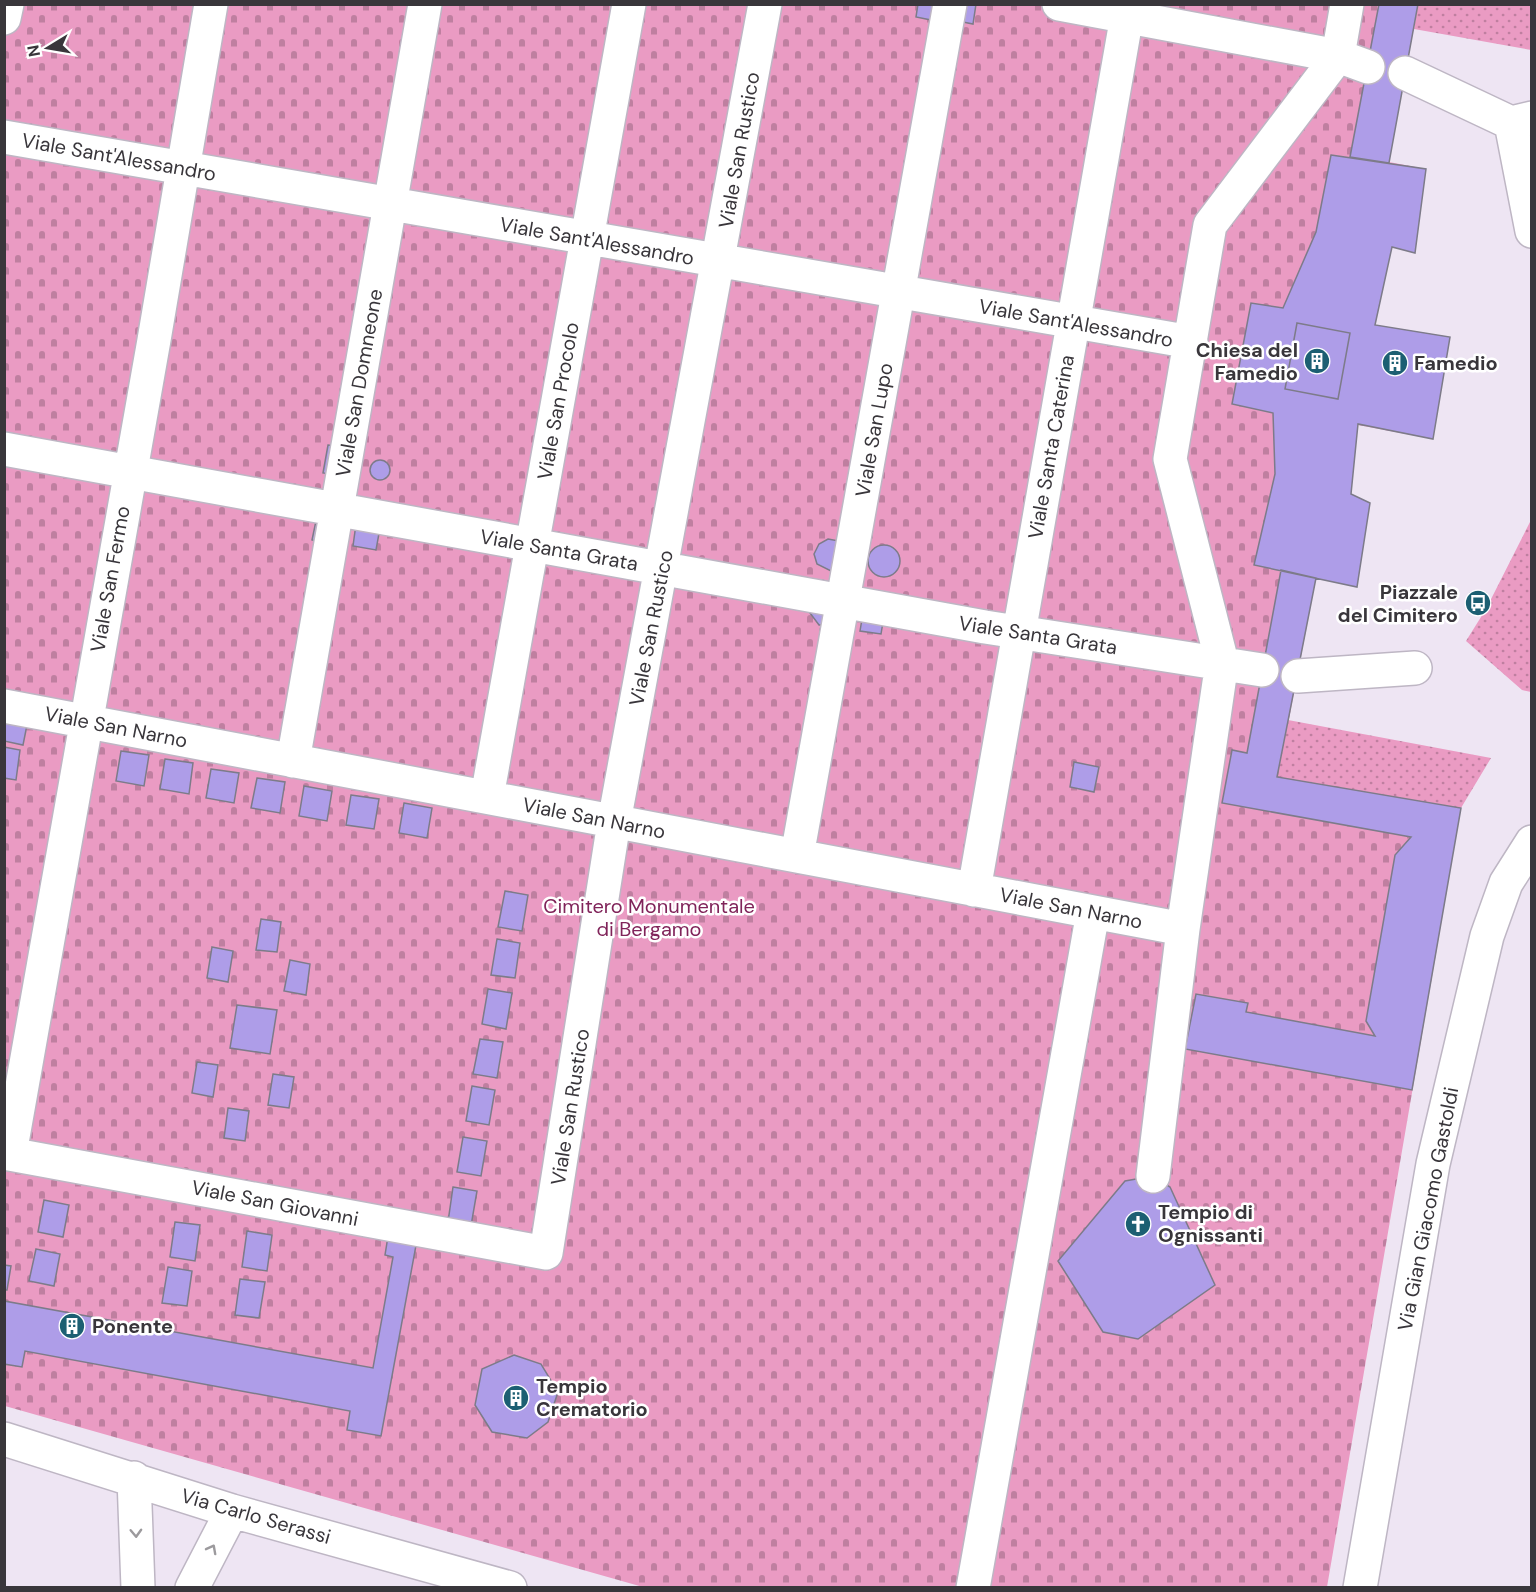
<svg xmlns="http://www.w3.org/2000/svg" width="1536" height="1592" font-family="'DM Sans',sans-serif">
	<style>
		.grass { fill: url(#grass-dots) }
		.cemetery { fill: url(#cemetery-stones) }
		.building { fill: #ae9de8; stroke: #7d7b89; stroke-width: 1.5; fill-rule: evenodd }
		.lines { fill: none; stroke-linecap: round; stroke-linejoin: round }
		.minor-casing { stroke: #beb6c4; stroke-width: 36 }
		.minor { stroke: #fff; stroke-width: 33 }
		.oneway { stroke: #9c9a9d }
		.labels { text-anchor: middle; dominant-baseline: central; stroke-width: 5; stroke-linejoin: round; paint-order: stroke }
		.street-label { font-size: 20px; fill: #39363b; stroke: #fff }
		.poi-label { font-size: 20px; font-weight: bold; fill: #39363b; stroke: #fff; text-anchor: start }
		.park-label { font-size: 20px; fill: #80245a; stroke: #fff }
	</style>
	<defs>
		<pattern id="grass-dots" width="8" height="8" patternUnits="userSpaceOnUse" patternTransform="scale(1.5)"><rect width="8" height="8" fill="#ea9bc3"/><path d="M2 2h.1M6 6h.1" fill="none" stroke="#bf7fa0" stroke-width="1.8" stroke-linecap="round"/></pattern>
		<pattern id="cemetery-stones" width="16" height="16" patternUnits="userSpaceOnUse" patternTransform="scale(1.5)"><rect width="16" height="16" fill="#ea9bc3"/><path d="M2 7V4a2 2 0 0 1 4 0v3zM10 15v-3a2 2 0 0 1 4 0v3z" fill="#bf7fa0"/></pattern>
	</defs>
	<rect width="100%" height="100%" fill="#eee5f3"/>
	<!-- grass -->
	<path class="grass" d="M 1418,5 L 1531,5 L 1531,50 L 1414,29 Z
		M 1531,520 L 1531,692 L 1522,690 L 1466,641 L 1486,609 Z
		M 1288,720 L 1491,758 L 1461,808 L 1277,777 Z"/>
	<!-- cemetery -->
	<path class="cemetery" d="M 4,5 L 1418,5 L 1389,162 L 1426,169 L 1415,253 L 1392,247 L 1375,325 L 1450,337 L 1433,439 L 1358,425 L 1351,494 L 1370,503 L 1357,587 L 1316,578 L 1278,776 L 1461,808 L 1327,1587 L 643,1587 L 5,1406 Z"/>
	<!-- building -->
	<path class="building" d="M 918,4 L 939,4 L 936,21 L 916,17 Z
		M 956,4 L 976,4 L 973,24 L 953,20 Z
		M 1379,4 L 1418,4 L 1389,163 L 1350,157 Z
		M 1331,155 L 1426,169 L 1415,253 L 1392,247 L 1375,325 L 1450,337 L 1433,439 L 1358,424 L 1351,494 L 1370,503 L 1357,587 L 1254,565 L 1275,474 L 1273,413 L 1232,404 L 1251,303 L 1283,308 L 1316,232 ZM 1297,323 L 1350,333 L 1338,399 L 1285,389 Z
		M 1297,323 L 1350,333 L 1338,399 L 1285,389 Z
		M 328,445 L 341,447 L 336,475 L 323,473 Z
		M370 470a10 10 0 1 1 20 0a10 10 0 1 1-20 0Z
		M 316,521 L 325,523 L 322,542 L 312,540 Z
		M 356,524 L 380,528 L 376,550 L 353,546 Z
		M 828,539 L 839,541 L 836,570 L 831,571 L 817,564 L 814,554 L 819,544 Z
		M868 561a16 16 0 1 1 32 0a16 16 0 1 1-32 0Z
		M 1281,570 L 1316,578 L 1277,777 L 1461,808 L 1412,1090 L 1185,1049 L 1196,994 L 1248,1003 L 1246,1012 L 1375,1036 L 1366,1021 L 1395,855 L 1411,837 L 1222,803 L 1232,750 L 1247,753 Z
		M 824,602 L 826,625 L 819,625 L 810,613 L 812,610 Z
		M 863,613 L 884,616 L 881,634 L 860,631 Z
		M 4,711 L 29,715 L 23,745 L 4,741 Z
		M 4,747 L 20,750 L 16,780 L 4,778 Z
		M 121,751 L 149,755 L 144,786 L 116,781 Z
		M 165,759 L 193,763 L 189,794 L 160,789 Z
		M 1074,762 L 1099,767 L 1094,792 L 1070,787 Z
		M 211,769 L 239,773 L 234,803 L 206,798 Z
		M 257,778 L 285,782 L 280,813 L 251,808 Z
		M 304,786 L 332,791 L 327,821 L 299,816 Z
		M 351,795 L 379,799 L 374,829 L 346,825 Z
		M 404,803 L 432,808 L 427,838 L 399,833 Z
		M 505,891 L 528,895 L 522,931 L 498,927 Z
		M 261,919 L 281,922 L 277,952 L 256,950 Z
		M 497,939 L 520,943 L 515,978 L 491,975 Z
		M 212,947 L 233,951 L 228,982 L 207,978 Z
		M 290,960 L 310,964 L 306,995 L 284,991 Z
		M 488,989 L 512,993 L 506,1029 L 482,1024 Z
		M 237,1005 L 277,1010 L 270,1054 L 230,1048 Z
		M 480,1039 L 503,1042 L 497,1078 L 473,1074 Z
		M 197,1062 L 218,1065 L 213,1097 L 192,1093 Z
		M 273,1074 L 294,1077 L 289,1108 L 268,1105 Z
		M 472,1086 L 495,1090 L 489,1125 L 466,1121 Z
		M 228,1108 L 249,1111 L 245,1141 L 224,1138 Z
		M 463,1137 L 487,1141 L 481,1176 L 457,1172 Z
		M 1153,1176 L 1170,1187 L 1215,1285 L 1138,1339 L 1103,1332 L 1058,1261 L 1125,1181 Z
		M 453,1187 L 477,1191 L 471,1226 L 448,1222 Z
		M 44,1200 L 69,1205 L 63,1237 L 38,1232 Z
		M 175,1222 L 200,1225 L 195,1261 L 170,1257 Z
		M 390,1224 L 419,1229 L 381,1436 L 347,1430 L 350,1411 L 25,1351 L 22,1367 L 4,1364 L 4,1301 L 373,1368 L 393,1257 L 385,1255 Z
		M 247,1231 L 272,1235 L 267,1271 L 242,1267 Z
		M 36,1249 L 60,1254 L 54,1286 L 29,1281 Z
		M 4,1265 L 11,1266 L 7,1290 L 4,1290 Z
		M 168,1267 L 192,1271 L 187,1306 L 162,1303 Z
		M 240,1279 L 265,1282 L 259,1318 L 235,1315 Z
		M 514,1355 L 541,1364 L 558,1392 L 548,1422 L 527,1438 L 492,1432 L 475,1405 L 482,1369 Z"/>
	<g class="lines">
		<!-- minor casing -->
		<g class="minor-casing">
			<path id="minor" d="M 1059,4 L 1338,56 L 1368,67
				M 4,18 L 7,4
				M 1405,73 L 1511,123
				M 1532,118 L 1511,123 L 1532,231
				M 4,137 L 1191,342
				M 4,449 L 985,627 L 1262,670
				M 1298,676 L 1415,668
				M 4,706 L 1183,929
				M 293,761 L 425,4
				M 487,797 L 629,4
				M 797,856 L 950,4
				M 974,890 L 1129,4
				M 4,1153 L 546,1253 L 614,822 L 765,4
				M 10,1154 L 154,340 L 211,4
				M 1153,1176 L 1183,929 L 1222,662 L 1170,459 L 1210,225 L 1338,56 L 1347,4
				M 4,1439 L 232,1511 L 510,1588
				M 134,1478 L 138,1588
				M 192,1588 L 232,1511
				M 973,1588 L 1093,912
				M 1360,1588 L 1433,1164 L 1487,936 L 1506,883 L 1532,842"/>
		</g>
		<!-- minor -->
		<use href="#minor" class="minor"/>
	</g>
	<!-- one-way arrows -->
	<defs><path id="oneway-chevron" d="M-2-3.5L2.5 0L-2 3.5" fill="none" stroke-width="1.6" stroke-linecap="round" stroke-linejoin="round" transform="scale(1.5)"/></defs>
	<g class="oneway">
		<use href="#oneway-chevron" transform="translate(136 1533) rotate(88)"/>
		<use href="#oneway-chevron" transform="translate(212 1549) rotate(-62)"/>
	</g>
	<!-- icons -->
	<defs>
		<g id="building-disc" transform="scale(1.35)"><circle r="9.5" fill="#1c5f72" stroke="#fff"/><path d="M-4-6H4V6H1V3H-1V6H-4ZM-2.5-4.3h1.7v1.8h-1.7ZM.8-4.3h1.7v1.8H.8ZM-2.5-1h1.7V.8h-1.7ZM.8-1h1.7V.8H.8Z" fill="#fff"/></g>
		<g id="bus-disc" transform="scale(1.35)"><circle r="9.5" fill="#1c5f72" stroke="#fff"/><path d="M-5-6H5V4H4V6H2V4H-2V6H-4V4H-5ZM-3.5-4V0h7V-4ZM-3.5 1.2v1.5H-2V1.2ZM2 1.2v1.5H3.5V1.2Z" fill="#fff"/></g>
		<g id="church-disc" transform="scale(1.35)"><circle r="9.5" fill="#1c5f72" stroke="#fff"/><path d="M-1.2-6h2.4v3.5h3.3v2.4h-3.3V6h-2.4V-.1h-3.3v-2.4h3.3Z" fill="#fff"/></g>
	</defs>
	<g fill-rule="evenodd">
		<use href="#building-disc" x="1317" y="361"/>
		<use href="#building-disc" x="1395" y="363"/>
		<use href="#bus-disc" x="1478" y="603"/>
		<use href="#church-disc" x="1138" y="1224"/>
		<use href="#building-disc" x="72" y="1326"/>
		<use href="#building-disc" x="516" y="1398"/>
	</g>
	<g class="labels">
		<!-- street labels -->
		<g class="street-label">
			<text transform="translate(739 150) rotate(-80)">Viale San Rustico</text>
			<text transform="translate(119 157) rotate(10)">Viale Sant'Alessandro</text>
			<text transform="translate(597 241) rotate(10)">Viale Sant'Alessandro</text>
			<text transform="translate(1076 323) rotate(10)">Viale Sant'Alessandro</text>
			<text transform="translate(359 383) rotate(-80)">Viale San Domneone</text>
			<text transform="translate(558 401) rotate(-80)">Viale San Procolo</text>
			<text transform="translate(874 430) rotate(-80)">Viale San Lupo</text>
			<text transform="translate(1051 447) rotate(-80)">Viale Santa Caterina</text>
			<text transform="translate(559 550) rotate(10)">Viale Santa Grata</text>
			<text transform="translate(110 579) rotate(-80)">Viale San Fermo</text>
			<text transform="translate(651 628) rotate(-79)">Viale San Rustico</text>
			<text transform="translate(1038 635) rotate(9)">Viale Santa Grata</text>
			<text transform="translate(116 727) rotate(11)">Viale San Narno</text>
			<text transform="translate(594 818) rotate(11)">Viale San Narno</text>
			<text transform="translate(1071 908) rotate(11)">Viale San Narno</text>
			<text transform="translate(570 1107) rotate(-81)">Viale San Rustico</text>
			<text transform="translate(275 1203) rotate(11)">Viale San Giovanni</text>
			<text transform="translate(1428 1209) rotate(-79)">Via Gian Giacomo Gastoldi</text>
			<text transform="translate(256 1516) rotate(16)">Via Carlo Serassi</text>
		</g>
		<!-- poi labels -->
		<g class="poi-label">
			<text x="1298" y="350" text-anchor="end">Chiesa del<tspan x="1298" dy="23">Famedio</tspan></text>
			<text x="1414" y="363">Famedio</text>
			<text x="1458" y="592" text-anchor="end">Piazzale<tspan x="1458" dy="23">del Cimitero</tspan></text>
			<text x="1158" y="1212">Tempio di<tspan x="1158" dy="23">Ognissanti</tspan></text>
			<text x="92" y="1326">Ponente</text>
			<text x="536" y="1386">Tempio<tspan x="536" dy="23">Crematorio</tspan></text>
		</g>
		<!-- park labels -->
		<g class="park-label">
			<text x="649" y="906">Cimitero Monumentale<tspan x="649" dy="23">di Bergamo</tspan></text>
		</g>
	</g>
	<!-- border -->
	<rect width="1536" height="1592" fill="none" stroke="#39363b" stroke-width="12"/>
	<!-- north arrow -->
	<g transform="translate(48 48) rotate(259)" stroke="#ffffff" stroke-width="4.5" paint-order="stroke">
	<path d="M0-4.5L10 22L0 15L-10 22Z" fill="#39363b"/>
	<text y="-9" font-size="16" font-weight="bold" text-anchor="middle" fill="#39363b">N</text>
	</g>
</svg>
